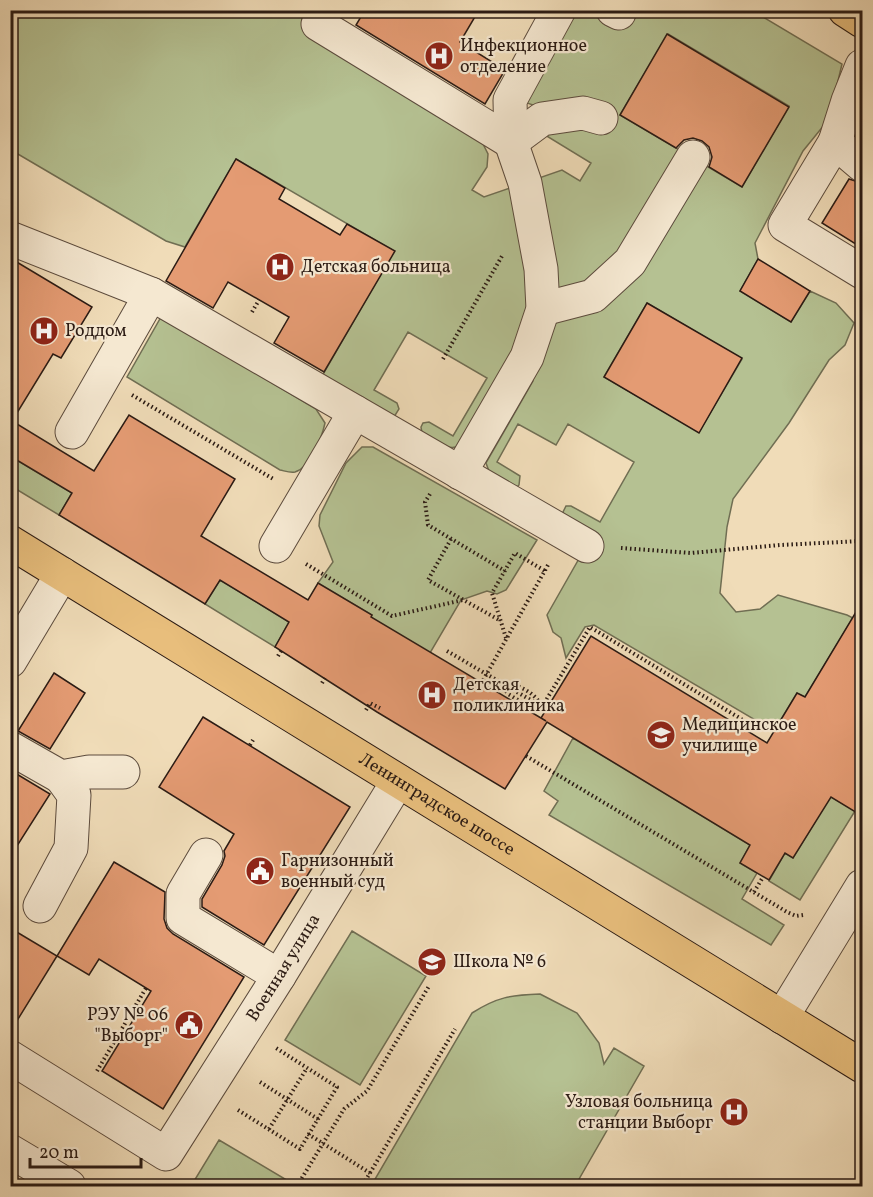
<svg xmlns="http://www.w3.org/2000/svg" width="873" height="1197" font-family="Vollkorn,serif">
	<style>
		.green { fill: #b5c192; stroke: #706e53; stroke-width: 1.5; fill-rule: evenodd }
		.building { fill: #e49b73; stroke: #2b1b14; stroke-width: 1.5 }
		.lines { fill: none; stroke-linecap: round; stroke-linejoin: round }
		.minor-casing { stroke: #5c4b3d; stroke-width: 35 }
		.major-casing { stroke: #2b1b14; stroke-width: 35 }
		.path { stroke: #2b1b14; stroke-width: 4; stroke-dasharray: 1.5 3; stroke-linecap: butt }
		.minor { stroke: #f5e8d1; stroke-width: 33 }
		.major { stroke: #e8be7c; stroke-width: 33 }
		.labels { text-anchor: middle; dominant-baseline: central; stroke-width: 4.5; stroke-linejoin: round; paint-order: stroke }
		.poi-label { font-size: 18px; fill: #2b1b14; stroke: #f5e8d1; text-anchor: start }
		.street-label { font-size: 18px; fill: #2b1b14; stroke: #f5e8d1 }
	</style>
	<rect width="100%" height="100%" fill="#f0dcb8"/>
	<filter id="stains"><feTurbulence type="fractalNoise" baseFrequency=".00333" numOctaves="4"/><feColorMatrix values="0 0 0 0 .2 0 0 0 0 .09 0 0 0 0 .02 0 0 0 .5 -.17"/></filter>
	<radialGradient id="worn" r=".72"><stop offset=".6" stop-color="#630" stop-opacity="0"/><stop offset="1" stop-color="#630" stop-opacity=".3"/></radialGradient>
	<!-- green -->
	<path class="green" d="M 11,11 L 336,11 L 332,17 L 481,140 L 488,154 L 487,167 L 472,190 L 484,197 L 562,170 L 580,181 L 591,163 L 545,135 L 536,106 L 527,103 L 524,98 L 574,11 L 586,11 L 612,25 L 620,11 L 753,11 L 842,64 L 829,119 L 803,151 L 755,243 L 758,259 L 740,291 L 791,322 L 810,291 L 836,303 L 854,323 L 845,345 L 829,360 L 789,423 L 733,499 L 727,527 L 720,593 L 736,612 L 760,609 L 778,595 L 847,615 L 853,618 L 805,697 L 797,693 L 774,731 L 594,625 L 585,627 L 566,658 L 561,638 L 553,632 L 547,615 L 593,534 L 565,517 L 563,512 L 566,506 L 571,506 L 600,522 L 634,462 L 568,424 L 556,445 L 518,424 L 497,462 L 520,476 L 519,485 L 517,487 L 490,474 L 486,463 L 533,381 L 503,372 L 459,446 C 447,452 433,439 422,433 L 421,427 L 423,423 L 429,422 L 453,436 L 487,378 L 408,332 L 374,390 L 397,403 L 399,409 L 394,417 L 321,378 L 394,251 L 236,159 L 185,247 L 166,241 L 11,150 ZM 668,34 L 789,106 L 742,187 L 620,115 ZM 647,303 L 742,359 L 699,432 L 604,377 Z
		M 161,317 L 316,409 L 325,423 C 322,437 310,468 295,472 C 290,473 285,471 280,470 L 127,377 Z
		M 362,447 L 373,447 L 537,540 L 506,590 L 497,594 L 487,591 L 461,600 L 430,653 L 353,647 L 372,615 L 318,583 L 333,562 L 319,526 L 320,515 L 346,463 Z
		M 10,456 L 72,493 L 59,515 L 11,486 Z
		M 220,580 L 289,622 L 275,647 L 205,604 Z
		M 573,738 L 750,845 L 740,863 L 757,873 L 742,899 L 784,925 L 771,945 L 549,815 L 558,801 L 544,791 Z
		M 800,778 L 855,811 L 800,900 L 769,881 L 785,853 L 793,858 L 815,822 Z
		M 352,931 L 426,976 L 360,1085 L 285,1040 Z
		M 540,994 L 577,1013 L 599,1043 L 604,1064 L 614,1048 L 644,1066 L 575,1186 L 371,1186 L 472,1013 C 497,997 511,995 540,994 Z
		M 219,1140 L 290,1182 L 287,1186 L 191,1186 Z"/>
	<!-- building -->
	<path class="building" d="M 365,10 L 479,10 L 460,42 L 505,70 L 485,104 L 356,25 Z
		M 667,34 L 789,107 L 742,187 L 709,167 L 712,157 L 709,147 L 702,141 L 693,138 L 684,140 L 676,148 L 620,115 Z
		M 236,159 L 285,188 L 279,199 L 340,235 L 347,224 L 395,251 L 324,372 L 274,343 L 289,317 L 228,282 L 213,308 L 166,281 Z
		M 849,179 L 862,183 L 862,248 L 822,223 Z
		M 10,258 L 92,307 L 61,358 L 53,354 L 12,421 L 94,471 L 129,415 L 235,479 L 201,536 L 308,600 L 318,583 L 372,615 L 371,617 L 546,721 L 541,718 L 591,636 L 767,743 L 797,693 L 805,697 L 862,602 L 862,816 L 831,797 L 793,858 L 785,853 L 769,880 L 740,863 L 750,845 L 547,722 L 505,789 L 377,712 L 275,647 L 289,622 L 220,580 L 205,604 L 59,515 L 72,493 L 10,456 Z
		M 758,259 L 810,291 L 791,322 L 740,291 Z
		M 647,303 L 742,358 L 699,433 L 604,377 Z
		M 54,673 L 85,693 L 50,749 L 18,731 Z
		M 203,717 L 350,807 L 264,945 L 202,907 L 202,899 L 222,865 L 225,856 L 224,851 L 234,834 L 159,787 Z
		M 10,770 L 50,794 L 10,857 Z
		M 114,862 L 165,892 L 164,919 L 167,928 L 173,934 L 244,977 L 163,1109 L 102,1071 L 151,991 L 99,959 L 89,975 L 57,956 Z
		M 10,928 L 57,956 L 10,1032 Z"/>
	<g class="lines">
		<!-- minor casing -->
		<g class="minor-casing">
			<g id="minor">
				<path d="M 613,10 L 619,13"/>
				<path d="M 318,24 L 511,142 L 542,119 L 583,113 L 601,118"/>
				<path d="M 862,66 L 848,101 L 835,142 L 862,165"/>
				<path d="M 835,142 L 785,225 L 862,272"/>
				<path d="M 10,238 L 151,294 L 587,546"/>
				<path d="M 543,309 L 593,296 L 630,262 L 693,157"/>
				<path d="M 72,432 L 151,294"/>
				<path d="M 460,473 L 527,357 L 543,309 L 541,269 L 525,183 L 511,142 L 510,100 L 559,10"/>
				<path d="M 276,546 L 355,412"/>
				<path d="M 10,661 L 62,574"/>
				<path d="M 10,748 L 61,777 L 89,772 L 123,772"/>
				<path d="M 206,855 L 183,894 L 183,918 L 279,976"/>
				<path d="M 40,906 L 71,848 L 74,795 L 61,777"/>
				<path d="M 782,1017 L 862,886"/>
				<path id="s1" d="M 10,1057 L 166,1154 L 279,976 L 398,781"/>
				<path d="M 10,1151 L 69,1186"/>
			</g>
		</g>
		<!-- major casing -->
		<g class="major-casing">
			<g id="major">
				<path d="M 845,10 L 862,21"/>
				<path id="s2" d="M 10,542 L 862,1066"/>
			</g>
		</g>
		<!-- path -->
		<path class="path" d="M 252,312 L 259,300
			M 443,359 L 502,256
			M 132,395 L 275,480
			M 430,494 L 425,502 L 428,525 L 505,571
			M 451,539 L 428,580 L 501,621
			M 621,548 L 691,553 L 780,545 L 862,541
			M 306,564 L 392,616 L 463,600
			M 506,638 L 492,593 L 515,553 L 545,571
			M 447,651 L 546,709
			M 278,656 L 281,651
			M 322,683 L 325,678
			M 501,683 C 518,684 535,692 542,707 L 533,709 L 508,694 Z
			M 481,684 L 548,565
			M 542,707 L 590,627 L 756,728
			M 366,710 L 370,703 L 380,708
			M 250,745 L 253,740
			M 526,756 L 787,912 L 796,916 L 803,915
			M 754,892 L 763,877
			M 97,1071 L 146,988
			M 260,1082 L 318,1119
			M 238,1110 L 300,1149 L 337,1087 L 276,1048
			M 269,1129 L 307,1068
			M 308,1134 L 370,1173 L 362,1186
			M 370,1173 L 455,1029
			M 297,1186 L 344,1109 L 367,1091 L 429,986"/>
		<!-- minor -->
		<use href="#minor" class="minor"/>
		<!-- major -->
		<use href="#major" class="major"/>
	</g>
	<!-- icons -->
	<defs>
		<g id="hospital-disc" transform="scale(1.5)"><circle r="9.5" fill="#8f2418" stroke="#f5e8d1"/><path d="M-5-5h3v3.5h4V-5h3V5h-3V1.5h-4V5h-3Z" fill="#fff"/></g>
		<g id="university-disc" transform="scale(1.5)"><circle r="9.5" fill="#8f2418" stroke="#f5e8d1"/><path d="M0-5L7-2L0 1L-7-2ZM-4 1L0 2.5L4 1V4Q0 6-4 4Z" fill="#fff"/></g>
		<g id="civic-disc" transform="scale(1.5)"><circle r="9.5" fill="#8f2418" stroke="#f5e8d1"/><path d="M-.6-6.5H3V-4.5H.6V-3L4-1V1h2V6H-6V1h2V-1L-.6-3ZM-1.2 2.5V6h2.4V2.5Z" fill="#fff"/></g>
		<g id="school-disc" transform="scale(1.5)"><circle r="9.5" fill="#8f2418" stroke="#f5e8d1"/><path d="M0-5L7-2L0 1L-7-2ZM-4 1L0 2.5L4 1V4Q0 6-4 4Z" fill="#fff"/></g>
	</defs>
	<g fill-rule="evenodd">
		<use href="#hospital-disc" x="439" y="56"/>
		<use href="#hospital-disc" x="280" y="267"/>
		<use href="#hospital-disc" x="44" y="331"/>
		<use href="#hospital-disc" x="432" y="695"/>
		<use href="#university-disc" x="661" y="735"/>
		<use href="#civic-disc" x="260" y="871"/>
		<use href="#school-disc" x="432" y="962"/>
		<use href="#civic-disc" x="189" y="1025"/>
		<use href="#hospital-disc" x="734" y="1112"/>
	</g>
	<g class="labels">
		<!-- poi labels -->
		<g class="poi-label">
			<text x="460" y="46">Инфекционное<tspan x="460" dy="21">отделение</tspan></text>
			<text x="301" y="267">Детская больница</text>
			<text x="65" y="331">Роддом</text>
			<text x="453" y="685">Детская<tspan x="453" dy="21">поликлиника</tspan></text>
			<text x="682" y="725">Медицинское<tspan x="682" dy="21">училище</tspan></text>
			<text x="281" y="861">Гарнизонный<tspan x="281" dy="21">военный суд</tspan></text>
			<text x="453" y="962">Школа № 6</text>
			<text x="168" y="1015" text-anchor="end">РЭУ № 06<tspan x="168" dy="21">"Выборг"</tspan></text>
			<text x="713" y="1102" text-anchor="end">Узловая больница<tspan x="713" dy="21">станции Выборг</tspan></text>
		</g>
		<!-- street labels -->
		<g class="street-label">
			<text stroke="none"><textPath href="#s2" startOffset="501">Ленинградское шоссе</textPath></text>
			<text stroke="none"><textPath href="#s1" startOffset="404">Военная улица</textPath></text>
		</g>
	</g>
	<!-- margin -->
	<rect width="873" height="1197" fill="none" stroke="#f0dcb8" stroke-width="36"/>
	<rect x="12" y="12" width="849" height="1173" fill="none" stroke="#2b1b14" stroke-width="3"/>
	<rect x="18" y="18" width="837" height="1161" fill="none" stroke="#2b1b14" stroke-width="1.5"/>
	<!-- scale -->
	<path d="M30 1158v9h111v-9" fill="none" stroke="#2b1b14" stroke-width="3"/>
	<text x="39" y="1158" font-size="18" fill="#2b1b14" stroke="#f5e8d1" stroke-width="4.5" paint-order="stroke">20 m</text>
	<rect width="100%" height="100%" filter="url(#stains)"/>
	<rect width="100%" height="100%" fill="url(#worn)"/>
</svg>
